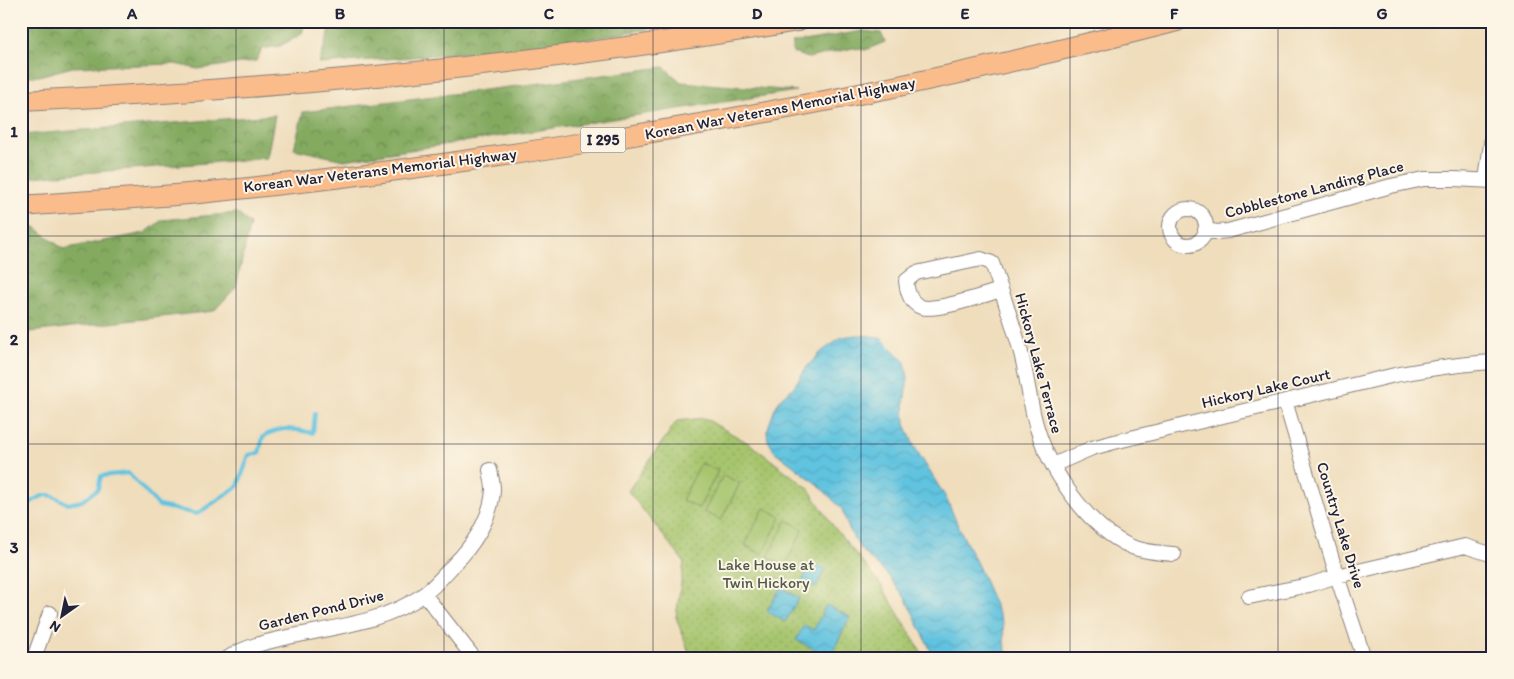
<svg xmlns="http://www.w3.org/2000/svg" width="1514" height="679" font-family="Itim,sans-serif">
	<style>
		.grass { fill: url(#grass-dots); stroke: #647454 }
		.forest { fill: url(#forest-crowns); stroke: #53664e }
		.pitch { fill: #a6c56d; stroke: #647454 }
		.water { fill: url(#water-waves); stroke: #42728d }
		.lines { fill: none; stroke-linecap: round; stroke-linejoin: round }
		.stream { stroke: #61c3df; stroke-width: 4 }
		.minor-casing { stroke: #88807c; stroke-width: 16 }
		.highway-casing { stroke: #88807c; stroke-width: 22 }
		.minor { stroke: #fff; stroke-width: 14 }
		.highway { stroke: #fabc8b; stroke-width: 20 }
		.grid { fill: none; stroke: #22223b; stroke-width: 1; stroke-opacity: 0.55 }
		.labels { text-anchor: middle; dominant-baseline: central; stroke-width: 4; stroke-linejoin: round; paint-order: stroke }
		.shield { fill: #fcf5e5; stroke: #63616e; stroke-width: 1 }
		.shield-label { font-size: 15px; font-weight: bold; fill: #22223b }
		.street-label { font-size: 16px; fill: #22223b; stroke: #fcf5e5 }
		.park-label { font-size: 16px; fill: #505b4c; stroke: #fcf5e5 }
		.neatline { fill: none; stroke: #22223b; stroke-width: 2 }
		.grid-label { font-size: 16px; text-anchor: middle; font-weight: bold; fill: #22223b }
	</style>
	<defs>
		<pattern id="grass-dots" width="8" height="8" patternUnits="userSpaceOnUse" patternTransform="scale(1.25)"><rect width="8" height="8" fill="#a6c56d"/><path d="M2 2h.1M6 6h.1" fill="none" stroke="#8fa95f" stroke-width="1.8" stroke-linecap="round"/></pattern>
		<pattern id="forest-crowns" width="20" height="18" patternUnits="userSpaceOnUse" patternTransform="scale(1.25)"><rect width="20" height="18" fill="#84aa60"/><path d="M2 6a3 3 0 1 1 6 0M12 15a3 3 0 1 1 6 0" fill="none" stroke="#6c8a50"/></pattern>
		<pattern id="water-waves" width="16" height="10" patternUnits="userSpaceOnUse" patternTransform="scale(1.25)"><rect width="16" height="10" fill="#61c3df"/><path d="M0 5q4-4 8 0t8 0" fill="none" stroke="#54a7c0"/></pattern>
	</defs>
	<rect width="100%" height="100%" fill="#fcf5e5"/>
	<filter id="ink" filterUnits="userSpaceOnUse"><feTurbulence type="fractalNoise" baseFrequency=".02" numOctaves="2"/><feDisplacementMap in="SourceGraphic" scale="10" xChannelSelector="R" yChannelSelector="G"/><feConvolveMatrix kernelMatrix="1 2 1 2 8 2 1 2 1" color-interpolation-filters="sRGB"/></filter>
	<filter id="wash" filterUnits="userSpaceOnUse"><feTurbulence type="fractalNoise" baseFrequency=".0096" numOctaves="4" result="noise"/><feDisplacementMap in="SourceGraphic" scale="20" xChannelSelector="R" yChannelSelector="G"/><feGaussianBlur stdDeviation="1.12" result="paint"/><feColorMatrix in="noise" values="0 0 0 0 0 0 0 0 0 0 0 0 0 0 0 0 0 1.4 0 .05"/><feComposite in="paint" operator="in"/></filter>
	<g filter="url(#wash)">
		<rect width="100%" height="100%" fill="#efddbc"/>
		<!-- grass -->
		<path class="grass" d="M 704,418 L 750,444 L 808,488 L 834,527 L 881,585 L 925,658 L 691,658 L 676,617 L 684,562 L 628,491 L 677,421 Z"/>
		<!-- forest -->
		<path class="forest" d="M 21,21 L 305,21 L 302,34 L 280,46 L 262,49 L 256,61 L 198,69 L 175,64 L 72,67 L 39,76 L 21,76 Z
			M 332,21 L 695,21 L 543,47 L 319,64 Z
			M 863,31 L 881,33 L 885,42 L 865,50 L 853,48 L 808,58 L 793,53 L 792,43 Z
			M 664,67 L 681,82 L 796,91 L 344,160 L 294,149 L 303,112 L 550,82 Z
			M 275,115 L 267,158 L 21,178 L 21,135 Z
			M 237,213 L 250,224 L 236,287 L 214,311 L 21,333 L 21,229 L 35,227 L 63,249 L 145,233 L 162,220 Z"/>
		<!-- pitch -->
		<path class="pitch" d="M 701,463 L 718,471 L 699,508 L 682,500 Z
			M 723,475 L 740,483 L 721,520 L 704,512 Z
			M 764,508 L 781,517 L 762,554 L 745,545 Z
			M 787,520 L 803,529 L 785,566 L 768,557 Z"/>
		<!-- water -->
		<path class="water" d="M 856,335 L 871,336 L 882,339 L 905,362 L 908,378 L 904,403 L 905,424 L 914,446 L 946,498 L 960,530 L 979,568 L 1003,624 L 1004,641 L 1007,656 L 1006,658 L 939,658 L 931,651 L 906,599 L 887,574 L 865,554 L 854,539 L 847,524 L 842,509 L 817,484 L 774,451 L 768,440 L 767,431 L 775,408 L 782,397 L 793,388 L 806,368 L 821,352 L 842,337 Z
			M 812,562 L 825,569 L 816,588 L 802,581 Z
			M 781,587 L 799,598 L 785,622 L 767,611 Z
			M 826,605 L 850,617 L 830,657 L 796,640 L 804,625 L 814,630 Z"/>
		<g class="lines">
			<!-- stream -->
			<path class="stream" d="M 21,495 L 29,504 C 46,491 50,493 68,504 L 82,501 L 98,489 L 101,476 L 128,473 L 159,506 L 197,514 L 238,486 L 249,455 L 259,453 L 263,437 C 282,425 292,429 313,433 L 315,413"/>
		</g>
	</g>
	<g filter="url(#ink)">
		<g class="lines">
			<!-- minor casing -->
			<g class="minor-casing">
				<path id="minor" d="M 1486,180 L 1493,129
					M1170 227a18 18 0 1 1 36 0a18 18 0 1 1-36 0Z
					M 1205,230 L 1217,232 L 1228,231 L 1391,186 L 1424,179 L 1454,179 L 1493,181
					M 1001,290 C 983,295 937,312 921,307 C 910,303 907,291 906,281 L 916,273 L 981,259 L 992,263 C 1002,293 1013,323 1021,353 C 1027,376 1029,398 1035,421 C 1047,467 1087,528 1132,547 C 1145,552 1160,553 1174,554
					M 1285,401 L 1337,576 L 1364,658
					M 1053,465 L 1092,448 L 1118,441 L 1395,375 C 1427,369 1460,364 1493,362
					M 424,594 L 474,658
					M 1249,597 L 1309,585 L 1337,576 L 1465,546 L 1493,555
					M 34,658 L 50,613
					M 228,658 C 247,645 271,641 293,636 C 337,627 386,621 423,595 C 437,585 449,569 461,557 C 477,539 492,514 493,489 C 493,483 491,476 490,470"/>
			</g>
			<!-- highway casing -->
			<g class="highway-casing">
				<path id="highway" d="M 21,101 C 282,89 541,64 798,21
					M 21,206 C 84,201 147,198 209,192 C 330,180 451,164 571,145 C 775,114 977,73 1177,21"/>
			</g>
			<!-- minor -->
			<use href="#minor" class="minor"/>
			<!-- highway -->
			<use href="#highway" class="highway"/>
		</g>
	</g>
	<!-- grid -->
	<path class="grid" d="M 236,21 L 236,658M 444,21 L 444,658M 653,21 L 653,658M 861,21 L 861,658M 1070,21 L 1070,658M 1278,21 L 1278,658M 21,236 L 1493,236M 21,444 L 1493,444"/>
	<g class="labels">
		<!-- shield labels -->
		<rect class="shield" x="580.5" y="127.5" width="45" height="25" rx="4"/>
		<g class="shield-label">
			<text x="603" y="140">I 295</text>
		</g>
		<!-- street labels -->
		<g class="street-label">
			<text transform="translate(780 108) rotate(-11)">Korean War Veterans Memorial Highway</text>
			<text transform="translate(380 170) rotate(-7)">Korean War Veterans Memorial Highway</text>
			<text transform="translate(1314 189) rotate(-15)">Cobblestone Landing Place</text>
			<text transform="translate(1039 363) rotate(75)">Hickory Lake Terrace</text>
			<text transform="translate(1266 388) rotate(-13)">Hickory Lake Court</text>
			<text transform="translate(1341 525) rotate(73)">Country Lake Drive</text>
			<text transform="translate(321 610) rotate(-14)">Garden Pond Drive</text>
		</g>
		<!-- park labels -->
		<g class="park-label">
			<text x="766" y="564">Lake House at<tspan x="766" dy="18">Twin Hickory</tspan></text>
		</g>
	</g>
	<!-- margin -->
	<rect width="1514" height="679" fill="none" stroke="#fcf5e5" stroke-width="55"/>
	<!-- north arrow -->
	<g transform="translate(62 616) rotate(213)" stroke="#fcf5e5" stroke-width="4" paint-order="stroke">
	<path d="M0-4L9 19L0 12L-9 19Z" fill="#22223b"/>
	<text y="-8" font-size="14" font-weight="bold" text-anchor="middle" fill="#22223b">N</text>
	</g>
	<rect x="28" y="28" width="1458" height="624" class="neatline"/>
	<g class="grid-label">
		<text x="132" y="19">A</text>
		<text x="340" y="19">B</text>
		<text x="549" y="19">C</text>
		<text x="757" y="19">D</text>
		<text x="965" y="19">E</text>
		<text x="1174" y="19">F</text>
		<text x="1382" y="19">G</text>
		<text x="14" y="137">1</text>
		<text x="14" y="345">2</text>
		<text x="14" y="553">3</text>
	</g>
</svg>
